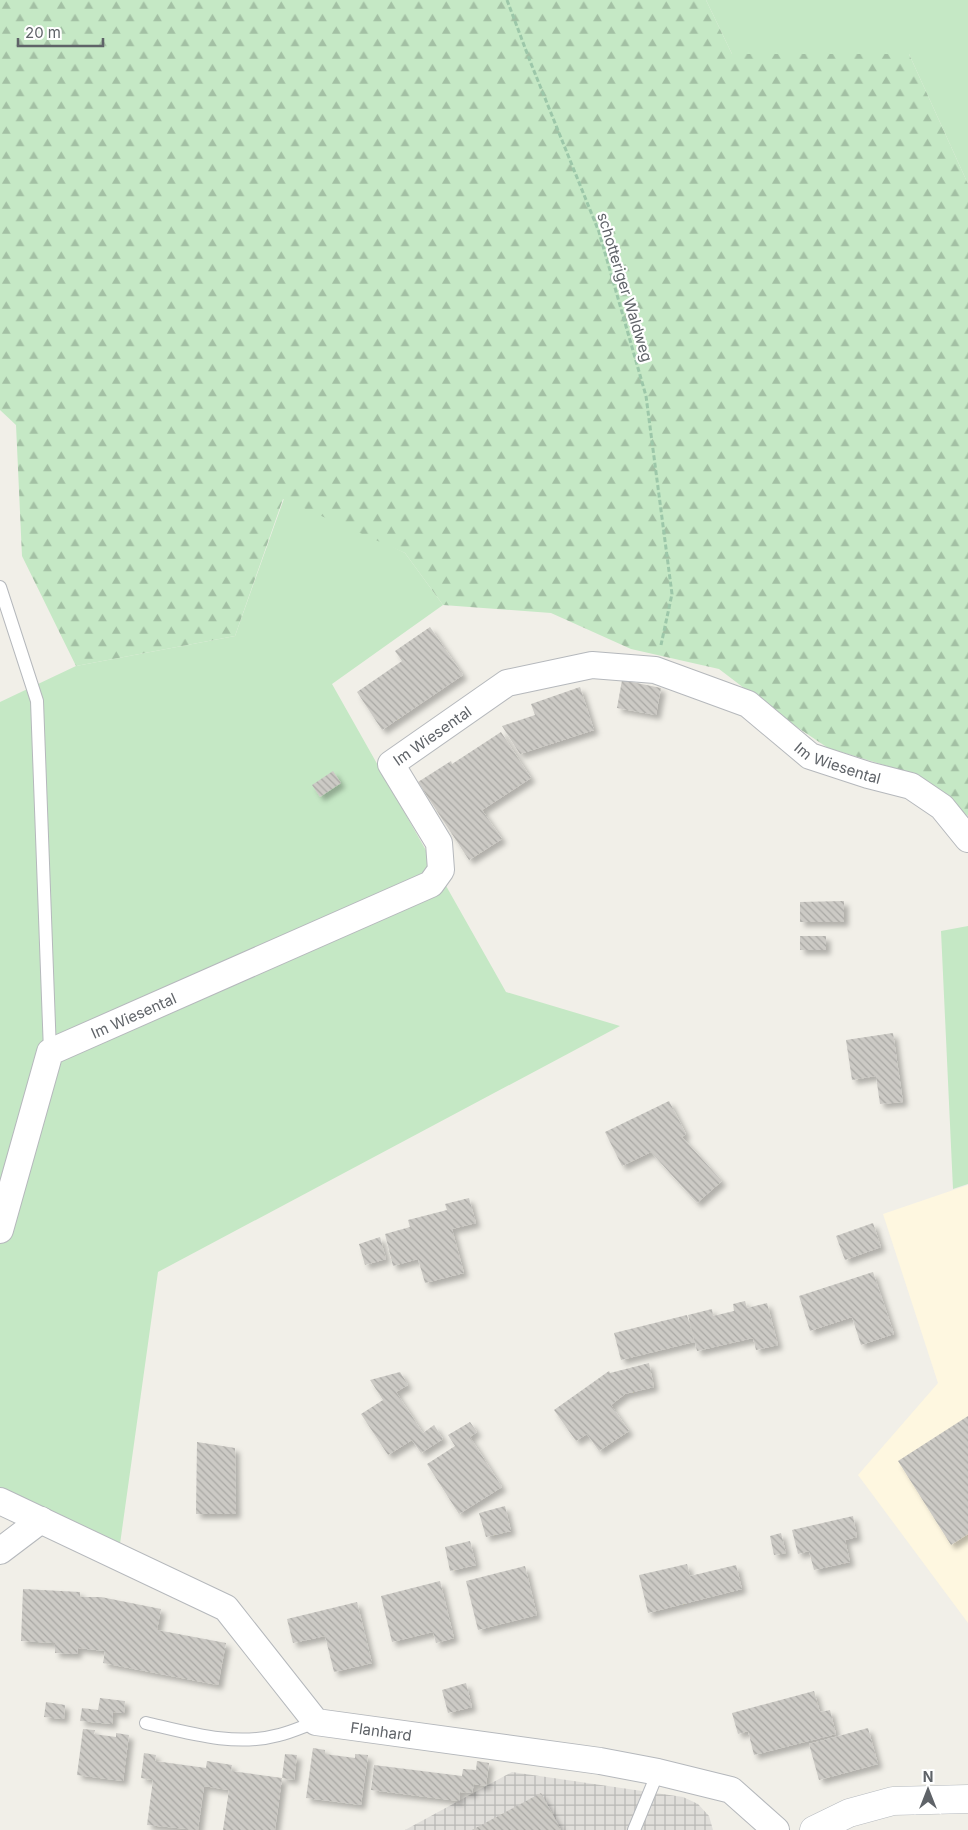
<svg xmlns="http://www.w3.org/2000/svg" width="968" height="1830" font-family="Inter,sans-serif">
	<style>
		.commercial { fill: #fef7e0 }
		.industrial { fill: url(#industrial-grid) }
		.grass { fill: #c5e8c5 }
		.forest { fill: url(#forest-firs) }
		.building { fill: url(#building-back-hatch); filter: url(#shadow) }
		.lines { fill: none; stroke-linecap: round; stroke-linejoin: round }
		.service-casing { stroke: #b5b8bc; stroke-width: 14 }
		.minor-casing { stroke: #b5b8bc; stroke-width: 28 }
		.secondary-casing { stroke: #b6babf; stroke-width: 29 }
		.path { stroke: #9cc7a9; stroke-width: 3; stroke-dasharray: 5 2.5; stroke-linecap: butt }
		.service { stroke: #fff; stroke-width: 12 }
		.minor { stroke: #fff; stroke-width: 26 }
		.secondary { stroke: #fff; stroke-width: 28 }
		.labels { text-anchor: middle; dominant-baseline: central; stroke-width: 4.5; stroke-linejoin: round; paint-order: stroke }
		.street-label { font-size: 15px; fill: #5f6368; stroke: #fff }
	</style>
	<defs>
		<pattern id="industrial-grid" width="8" height="8" patternUnits="userSpaceOnUse" patternTransform="scale(1.25)"><rect width="8" height="8" fill="#e0deda"/><path d="M0 4h8M4 0v8" fill="none" stroke="#b9b8b5"/></pattern>
		<pattern id="forest-firs" width="22" height="20" patternUnits="userSpaceOnUse" patternTransform="scale(1.25)"><rect width="22" height="20" fill="#c5e8c5"/><path d="M5 1l3.5 6h-7zM16 11l3.5 6h-7z" fill="#a3c0a4"/></pattern>
		<pattern id="building-back-hatch" width="6" height="6" patternUnits="userSpaceOnUse" patternTransform="scale(1.25)"><rect width="6" height="6" fill="#cccac5"/><path d="M-1 5l2 2M0 0l6 6M5-1l2 2" fill="none" stroke="#a9a8a4"/></pattern>
		<filter id="shadow"><feDropShadow dx="4.5" dy="4.5" stdDeviation="2.5" flood-color="#0004"/></filter>
	</defs>
	<rect width="100%" height="100%" fill="#f1efe8"/>
	<!-- commercial -->
	<path class="commercial" d="M 968,1185 L 968,1623 L 858,1475 L 938,1383 L 883,1214 Z"/>
	<!-- industrial -->
	<path class="industrial" d="M 512,1772 L 683,1797 L 698,1804 L 709,1816 L 713,1830 L 405,1830 Z"/>
	<!-- grass -->
	<path class="grass" d="M 706,0 L 968,0 L 968,184 L 909,54 L 732,54 Z
		M 286,493 L 405,553 L 443,605 L 332,684 L 506,992 L 620,1026 L 158,1272 L 120,1544 L 0,1487 L 0,702 L 76,666 L 235,636 Z
		M 968,926 L 968,1184 L 953,1189 L 941,931 Z"/>
	<!-- forest -->
	<path class="forest" d="M 0,0 L 706,0 L 732,54 L 909,54 L 968,184 L 968,816 L 907,772 L 828,748 L 782,717 L 719,669 L 631,649 L 551,613 L 443,605 L 405,553 L 283,499 L 235,636 L 76,666 L 22,556 L 16,425 L 0,410 Z"/>
	<!-- building -->
	<path class="building" d="M 430,627 L 463,675 L 382,730 L 357,692 L 402,661 L 395,651 Z
		M 622,680 L 661,688 L 656,715 L 617,708 Z
		M 580,687 L 594,730 L 520,754 L 502,726 L 535,715 L 531,704 Z
		M 501,732 L 531,778 L 482,810 L 502,839 L 469,860 L 418,782 L 451,761 L 452,764 Z
		M 333,771 L 341,783 L 320,797 L 312,785 Z
		M 844,901 L 844,922 L 800,922 L 800,902 Z
		M 800,936 L 826,936 L 826,950 L 800,950 Z
		M 893,1033 L 903,1102 L 880,1104 L 876,1076 L 852,1080 L 846,1040 Z
		M 669,1101 L 686,1134 L 682,1137 L 722,1181 L 697,1203 L 651,1152 L 622,1166 L 605,1132 Z
		M 469,1198 L 476,1223 L 452,1229 L 464,1273 L 425,1283 L 418,1259 L 393,1266 L 385,1234 L 410,1227 L 408,1220 L 447,1210 L 445,1204 Z
		M 873,1223 L 881,1247 L 845,1260 L 836,1236 Z
		M 380,1237 L 386,1259 L 365,1265 L 359,1244 Z
		M 873,1272 L 894,1334 L 861,1345 L 852,1317 L 810,1331 L 799,1296 Z
		M 745,1301 L 747,1308 L 767,1303 L 778,1345 L 756,1350 L 753,1338 L 697,1351 L 688,1315 L 712,1309 L 713,1316 L 734,1311 L 733,1304 Z
		M 687,1315 L 694,1342 L 621,1360 L 614,1333 Z
		M 649,1363 L 654,1387 L 625,1394 L 611,1405 L 629,1431 L 599,1451 L 587,1434 L 576,1441 L 554,1410 L 609,1371 L 610,1373 Z
		M 400,1372 L 408,1385 L 396,1392 L 423,1433 L 434,1425 L 443,1439 L 421,1453 L 412,1440 L 388,1455 L 361,1414 L 383,1400 L 370,1380 Z
		M 968,1416 L 968,1534 L 951,1545 L 898,1461 Z
		M 470,1422 L 477,1432 L 470,1437 L 502,1487 L 459,1514 L 427,1464 L 455,1446 L 448,1435 Z
		M 197,1442 L 235,1448 L 236,1514 L 196,1514 Z
		M 505,1506 L 511,1531 L 486,1537 L 479,1513 Z
		M 853,1516 L 857,1537 L 845,1540 L 850,1562 L 814,1570 L 809,1551 L 798,1554 L 792,1530 Z
		M 781,1533 L 786,1553 L 774,1555 L 770,1536 Z
		M 470,1541 L 476,1565 L 450,1571 L 445,1547 Z
		M 687,1564 L 690,1576 L 736,1565 L 742,1589 L 648,1613 L 639,1575 Z
		M 525,1566 L 537,1615 L 478,1630 L 466,1581 Z
		M 440,1581 L 454,1638 L 436,1643 L 433,1632 L 392,1642 L 381,1596 Z
		M 23,1589 L 80,1592 L 80,1597 L 101,1597 L 161,1609 L 157,1630 L 226,1643 L 218,1685 L 103,1663 L 105,1651 L 78,1648 L 77,1654 L 55,1653 L 55,1643 L 21,1641 Z
		M 357,1602 L 372,1663 L 334,1672 L 325,1636 L 293,1643 L 287,1619 Z
		M 466,1683 L 472,1707 L 448,1713 L 442,1690 Z
		M 814,1691 L 820,1712 L 830,1710 L 836,1734 L 754,1755 L 748,1731 L 738,1734 L 732,1713 Z
		M 100,1698 L 125,1701 L 124,1713 L 113,1712 L 112,1724 L 80,1721 L 82,1708 L 98,1710 Z
		M 46,1702 L 65,1705 L 64,1719 L 44,1717 Z
		M 868,1728 L 878,1764 L 819,1780 L 809,1744 Z
		M 83,1729 L 95,1730 L 94,1734 L 116,1737 L 116,1733 L 129,1735 L 123,1781 L 77,1775 Z
		M 313,1748 L 325,1750 L 325,1754 L 355,1758 L 355,1754 L 368,1755 L 361,1805 L 306,1798 Z
		M 144,1753 L 156,1755 L 155,1761 L 206,1768 L 207,1761 L 232,1765 L 231,1771 L 282,1778 L 275,1830 L 223,1830 L 229,1790 L 204,1786 L 198,1830 L 147,1825 L 153,1780 L 141,1778 Z
		M 285,1754 L 297,1755 L 294,1780 L 282,1778 Z
		M 477,1761 L 489,1763 L 486,1786 L 474,1784 L 472,1793 L 460,1792 L 459,1801 L 371,1790 L 374,1765 L 462,1776 L 463,1769 L 476,1770 Z
		M 541,1793 L 561,1830 L 472,1830 L 513,1808 Z"/>
	<g class="lines">
		<!-- service casing -->
		<g class="service-casing">
			<path id="service" d="M 0,587 L 37,701 L 50,1052
				M 146,1723 C 189,1733 235,1747 279,1735 C 292,1732 304,1726 316,1722
				M 634,1830 L 658,1772"/>
		</g>
		<!-- minor casing -->
		<g class="minor-casing">
			<g id="minor">
				<path id="s1" d="M 0,1230 L 50,1052 L 431,884 L 441,870 L 439,843 L 391,764 L 507,683 L 592,665 L 655,670 L 748,704 L 810,756 L 868,775 L 911,786 L 942,807 L 968,839"/>
				<path id="s2" d="M 0,1501 L 226,1608 L 316,1722 L 600,1761 L 658,1772 L 731,1790 L 776,1830"/>
				<path d="M 0,1551 L 41,1520"/>
			</g>
		</g>
		<!-- secondary casing -->
		<g class="secondary-casing">
			<path id="secondary" d="M 814,1830 L 849,1813 L 893,1801 L 968,1799"/>
		</g>
		<!-- path -->
		<path class="path" d="M 507,0 L 530,61 L 599,232 L 646,396 L 672,594 L 661,645"/>
		<!-- service -->
		<use href="#service" class="service"/>
		<!-- minor -->
		<use href="#minor" class="minor"/>
		<!-- secondary -->
		<use href="#secondary" class="secondary"/>
	</g>
	<g class="labels">
		<!-- street labels -->
		<g class="street-label">
			<text transform="translate(625 287) rotate(73)">schotteriger Waldweg</text>
			<text stroke="none"><textPath href="#s1" startOffset="788">Im Wiesental</textPath></text>
			<text stroke="none"><textPath href="#s1" startOffset="1238">Im Wiesental</textPath></text>
			<text stroke="none"><textPath href="#s1" startOffset="276">Im Wiesental</textPath></text>
			<text stroke="none"><textPath href="#s2" startOffset="461">Flanhard</textPath></text>
		</g>
	</g>
	<!-- north arrow -->
	<g transform="translate(928 1790)" stroke="#ffffff" stroke-width="4" paint-order="stroke">
	<path d="M0-4L9 19L0 12L-9 19Z" fill="#5f6368"/>
	<text y="-8" font-size="14" font-weight="bold" text-anchor="middle" fill="#5f6368">N</text>
	</g>
	<!-- scale -->
	<path d="M18 38v8h85v-8" fill="none" stroke="#5f6368" stroke-width="2.5"/>
	<text x="25" y="38" font-size="15" fill="#5f6368" stroke="#ffffff" stroke-width="4" paint-order="stroke">20 m</text>
</svg>
